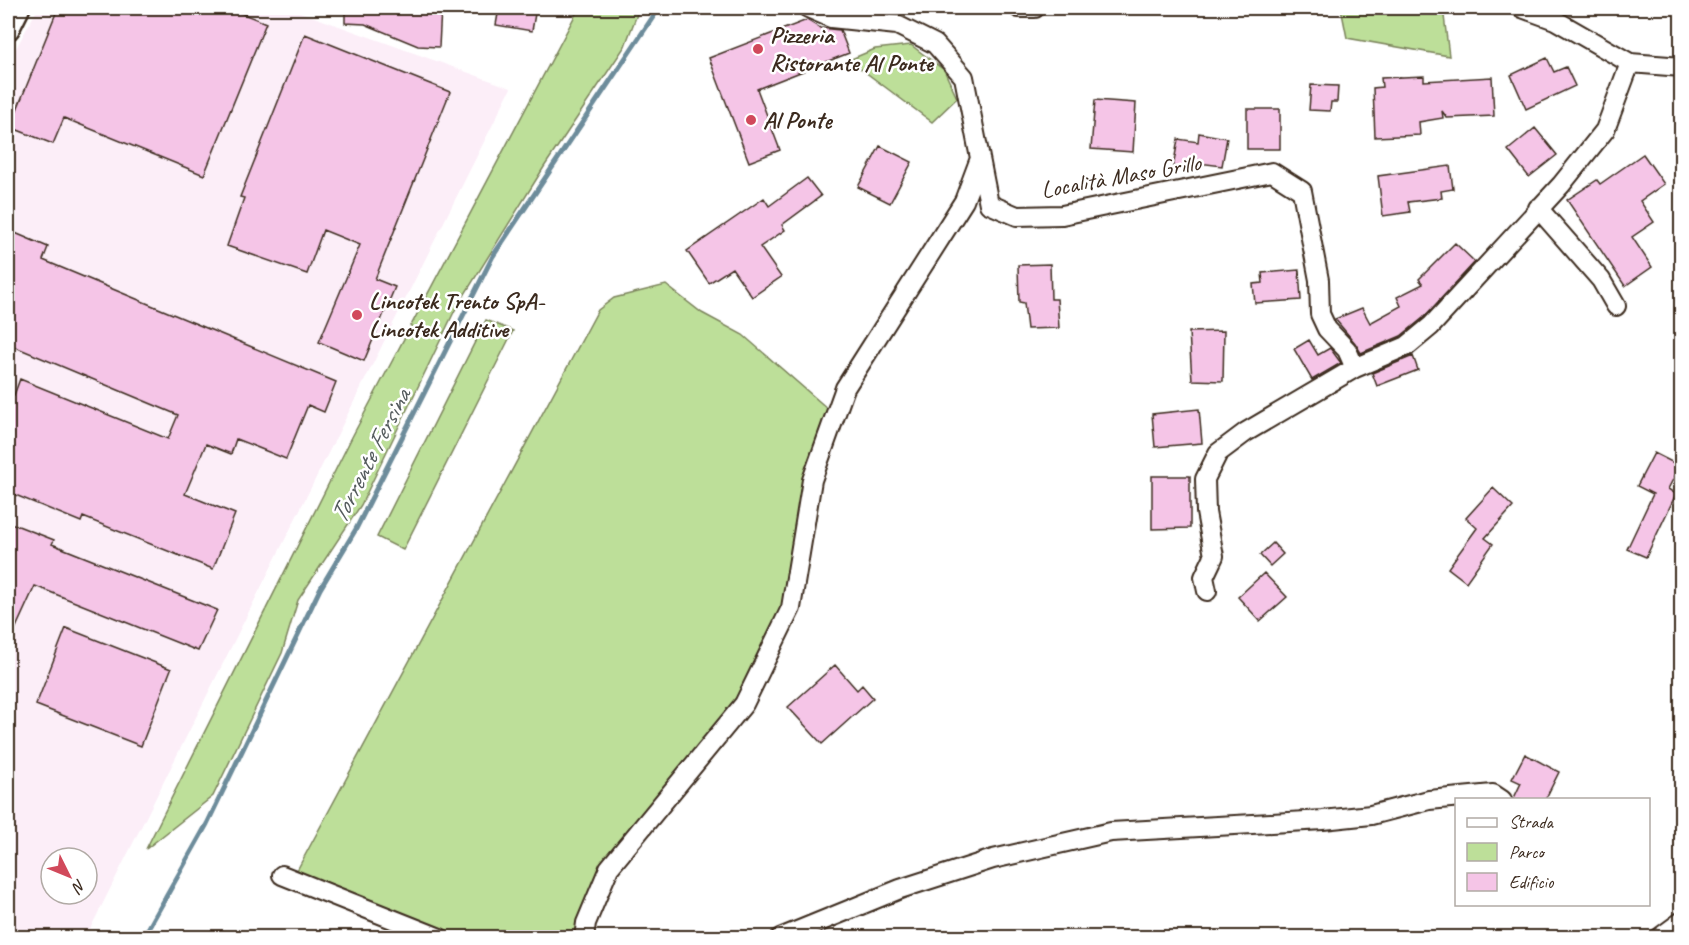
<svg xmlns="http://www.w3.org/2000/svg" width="1689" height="945" font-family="Caveat,sans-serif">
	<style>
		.built { fill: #fceef8; fill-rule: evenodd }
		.green { fill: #bddf99; stroke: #7c845c; stroke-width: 1.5 }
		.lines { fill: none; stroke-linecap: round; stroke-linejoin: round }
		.stream { stroke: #6d8c9b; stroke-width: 5 }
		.building { fill: #f5c5e7; stroke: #3b2a1e; stroke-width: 1.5 }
		.minor-casing { stroke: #3b2a1e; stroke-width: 22 }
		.tertiary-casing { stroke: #3b2a1e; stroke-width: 27 }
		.minor { stroke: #fff; stroke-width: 18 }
		.tertiary { stroke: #fff; stroke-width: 22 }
		.poi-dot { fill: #d1495b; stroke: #fff; stroke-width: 2 }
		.labels { text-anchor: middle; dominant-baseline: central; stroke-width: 5; stroke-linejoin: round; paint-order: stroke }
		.poi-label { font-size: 24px; font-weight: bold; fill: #3b2a1e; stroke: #fff; text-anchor: start }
		.street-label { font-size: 24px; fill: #3b2a1e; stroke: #fff }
		.water-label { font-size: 26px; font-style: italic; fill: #545b5d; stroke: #fff }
	</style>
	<rect width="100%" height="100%" fill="#fff"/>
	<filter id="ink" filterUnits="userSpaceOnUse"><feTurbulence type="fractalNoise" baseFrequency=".0167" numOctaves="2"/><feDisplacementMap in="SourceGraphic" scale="12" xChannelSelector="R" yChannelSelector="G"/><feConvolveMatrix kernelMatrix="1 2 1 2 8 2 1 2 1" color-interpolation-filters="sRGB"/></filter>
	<g filter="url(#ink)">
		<!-- built -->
		<path class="built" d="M 38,8 L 289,8 L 511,88 L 86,937 L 8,938 L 8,63 ZM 51,858 L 87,858 L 87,894 L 51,894 Z"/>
		<!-- green -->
		<path class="green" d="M 579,8 L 639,9 L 625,46 L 544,167 L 455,310 L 361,505 L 298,600 L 282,653 L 213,796 L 146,849 L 352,437 Z
			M 1341,8 L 1443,8 L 1449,56 L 1347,38 Z
			M 911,45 L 944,70 L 957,98 L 932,122 L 849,60 L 875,49 Z
			M 666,285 L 702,313 L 743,335 L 828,409 L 787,606 L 740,700 L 626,842 L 598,869 L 583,923 L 581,937 L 450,937 L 295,874 L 598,310 L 614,298 Z
			M 486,320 L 513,331 L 403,550 L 377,537 Z"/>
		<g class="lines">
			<!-- stream -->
			<path class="stream" d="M 143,938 L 207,824 L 320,589 L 356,529 L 493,256 L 659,8"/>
		</g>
		<!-- building -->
		<path class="building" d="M 58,8 L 228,8 L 266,23 L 204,175 L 64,118 L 53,144 L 10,127 Z
			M 345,8 L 441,8 L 439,47 L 418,46 L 365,24 L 345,23 Z
			M 499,8 L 536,8 L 532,31 L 496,25 Z
			M 807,20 L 820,28 L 840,30 L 849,53 L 757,89 L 780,150 L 749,162 L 709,58 Z
			M 305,34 L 450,92 L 375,279 L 395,287 L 364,361 L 319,342 L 360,245 L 323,230 L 307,274 L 227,246 L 244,198 L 240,197 Z
			M 1547,58 L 1554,72 L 1566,67 L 1575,86 L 1526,109 L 1511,75 Z
			M 1424,76 L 1424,81 L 1492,77 L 1494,116 L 1447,118 L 1442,111 L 1443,118 L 1419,122 L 1420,135 L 1375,137 L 1373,88 L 1382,87 L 1381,78 Z
			M 1311,85 L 1338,86 L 1337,102 L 1331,102 L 1330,111 L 1309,110 Z
			M 1095,100 L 1136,103 L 1133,152 L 1091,149 Z
			M 1247,109 L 1280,109 L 1280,149 L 1247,149 Z
			M 1535,128 L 1557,155 L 1529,177 L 1508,150 Z
			M 1199,133 L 1227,138 L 1222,166 L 1199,163 L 1197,171 L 1173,168 L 1178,139 L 1198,142 Z
			M 880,146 L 912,162 L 890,203 L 858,187 Z
			M 1643,154 L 1664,184 L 1640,201 L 1654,222 L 1632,237 L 1652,267 L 1625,286 L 1567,200 L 1597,180 L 1600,184 Z
			M 1450,166 L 1453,189 L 1441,191 L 1442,198 L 1408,202 L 1410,212 L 1383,216 L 1378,176 Z
			M 807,178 L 821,196 L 782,225 L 785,230 L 760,247 L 781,277 L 752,297 L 732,268 L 709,283 L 687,251 L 764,198 L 769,206 Z
			M 8,230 L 48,247 L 43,260 L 336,382 L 324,412 L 308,405 L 286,459 L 236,439 L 231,454 L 206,444 L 185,494 L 235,514 L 213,569 L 83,517 L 81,522 L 8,492 L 8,392 L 14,395 L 20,379 L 168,439 L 178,415 L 8,344 Z
			M 1455,243 L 1475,262 L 1423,318 L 1401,336 L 1361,353 L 1355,343 L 1335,319 L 1362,308 L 1370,323 L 1401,306 L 1397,297 L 1423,284 L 1419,279 Z
			M 1050,264 L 1051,299 L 1057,299 L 1059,328 L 1027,329 L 1024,303 L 1019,302 L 1018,265 Z
			M 1299,270 L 1301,300 L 1255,303 L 1253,284 L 1263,283 L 1262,273 Z
			M 1224,331 L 1223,381 L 1192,380 L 1189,332 Z
			M 1309,340 L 1318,355 L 1330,348 L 1341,363 L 1312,380 L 1294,349 Z
			M 1413,356 L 1418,370 L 1377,386 L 1372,373 Z
			M 1199,409 L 1202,443 L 1155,447 L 1152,414 Z
			M 1654,453 L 1680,466 L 1668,489 L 1676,494 L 1646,557 L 1627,549 L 1653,494 L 1637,486 Z
			M 1152,476 L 1190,476 L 1190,528 L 1152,529 Z
			M 1493,488 L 1513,507 L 1485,538 L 1493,544 L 1466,582 L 1448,568 L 1477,528 L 1466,518 Z
			M 8,522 L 54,540 L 52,544 L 217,610 L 198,651 L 35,586 L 8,645 Z
			M 1273,543 L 1283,554 L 1270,566 L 1260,555 Z
			M 1264,573 L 1287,597 L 1260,621 L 1238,597 Z
			M 66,628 L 171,669 L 141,746 L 36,705 Z
			M 835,665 L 857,690 L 862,685 L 873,698 L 822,744 L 788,707 Z
			M 1525,754 L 1559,772 L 1545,800 L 1513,800 L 1521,783 L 1512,779 Z"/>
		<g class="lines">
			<!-- minor casing -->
			<g class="minor-casing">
				<path id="minor" d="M 808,8 L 831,18 L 897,25 L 935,44 L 964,77 L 989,204 L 1017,216 L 1062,215 L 1272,172 L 1302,191 L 1319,280 L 1320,314 L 1327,329 L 1347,350 L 1355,368 L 1246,432 L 1218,453 L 1205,479 L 1206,512 L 1214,556 L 1204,577 L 1207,591
					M 1019,8 L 1035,8
					M 1522,8 L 1555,20 L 1630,63 L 1682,67
					M 1538,208 L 1601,280 L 1616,306
					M 1355,368 L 1407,346 L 1431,326 L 1561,185 L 1605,130 L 1630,63
					M 282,875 L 440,938
					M 584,938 L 586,923 L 609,868 L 744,704 L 791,608 L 812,480 L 845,388 L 964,201 L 979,161
					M 780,938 L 900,889 L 993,859 L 1111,832 L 1323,820 L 1371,815 L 1429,800 L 1493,794 L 1502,800
					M 1659,938 L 1682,921"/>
			</g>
			<!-- tertiary casing -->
			<g class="tertiary-casing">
				<path id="tertiary" d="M 8,28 L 18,8"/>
			</g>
			<!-- minor -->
			<use href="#minor" class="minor"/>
			<!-- tertiary -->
			<use href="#tertiary" class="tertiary"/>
		</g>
	</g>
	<!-- markers -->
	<g class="poi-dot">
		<circle cx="758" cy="49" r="6"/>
		<circle cx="751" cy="120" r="6"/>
		<circle cx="357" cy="315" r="6"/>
	</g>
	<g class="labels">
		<!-- poi labels -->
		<g class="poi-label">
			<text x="770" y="35">Pizzeria<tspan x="770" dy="28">Ristorante Al Ponte</tspan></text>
			<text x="763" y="120">Al Ponte</text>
			<text x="369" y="301">Lincotek Trento SpA-<tspan x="369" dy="28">Lincotek Additive</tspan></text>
		</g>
		<!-- street labels -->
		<g class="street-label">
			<text transform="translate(1121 176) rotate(-10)">Località Maso Grillo</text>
		</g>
		<!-- water labels -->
		<g class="water-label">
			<text transform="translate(370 456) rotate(-63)">Torrente Fersina</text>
		</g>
	</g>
	<!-- margin -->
	<rect width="1689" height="945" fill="none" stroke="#fff" stroke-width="30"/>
	<rect x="15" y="15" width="1659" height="915" fill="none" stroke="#3b2a1e" stroke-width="2" filter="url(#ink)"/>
	<!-- legend -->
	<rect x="1455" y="798" width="195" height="108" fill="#ffffff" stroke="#b1aaa5" stroke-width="1.5"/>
	<rect x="1467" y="818" width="30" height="9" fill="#ffffff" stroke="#b1aaa5" stroke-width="1.5"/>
	<text x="1509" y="828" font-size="18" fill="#3b2a1e">Strada</text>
	<rect x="1467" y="843" width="30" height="18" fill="#bddf99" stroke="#b1aaa5" stroke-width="1.5"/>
	<text x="1509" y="858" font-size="18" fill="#3b2a1e">Parco</text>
	<rect x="1467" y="873" width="30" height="18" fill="#f5c5e7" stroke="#b1aaa5" stroke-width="1.5"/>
	<text x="1509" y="888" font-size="18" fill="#3b2a1e">Edificio</text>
	<!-- north arrow -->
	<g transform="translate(69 876) rotate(133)"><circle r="28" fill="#ffffff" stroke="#b1aaa5" stroke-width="1.5"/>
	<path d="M0-4.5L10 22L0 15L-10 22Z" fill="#d1495b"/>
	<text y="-9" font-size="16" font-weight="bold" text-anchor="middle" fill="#3b2a1e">N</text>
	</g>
</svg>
